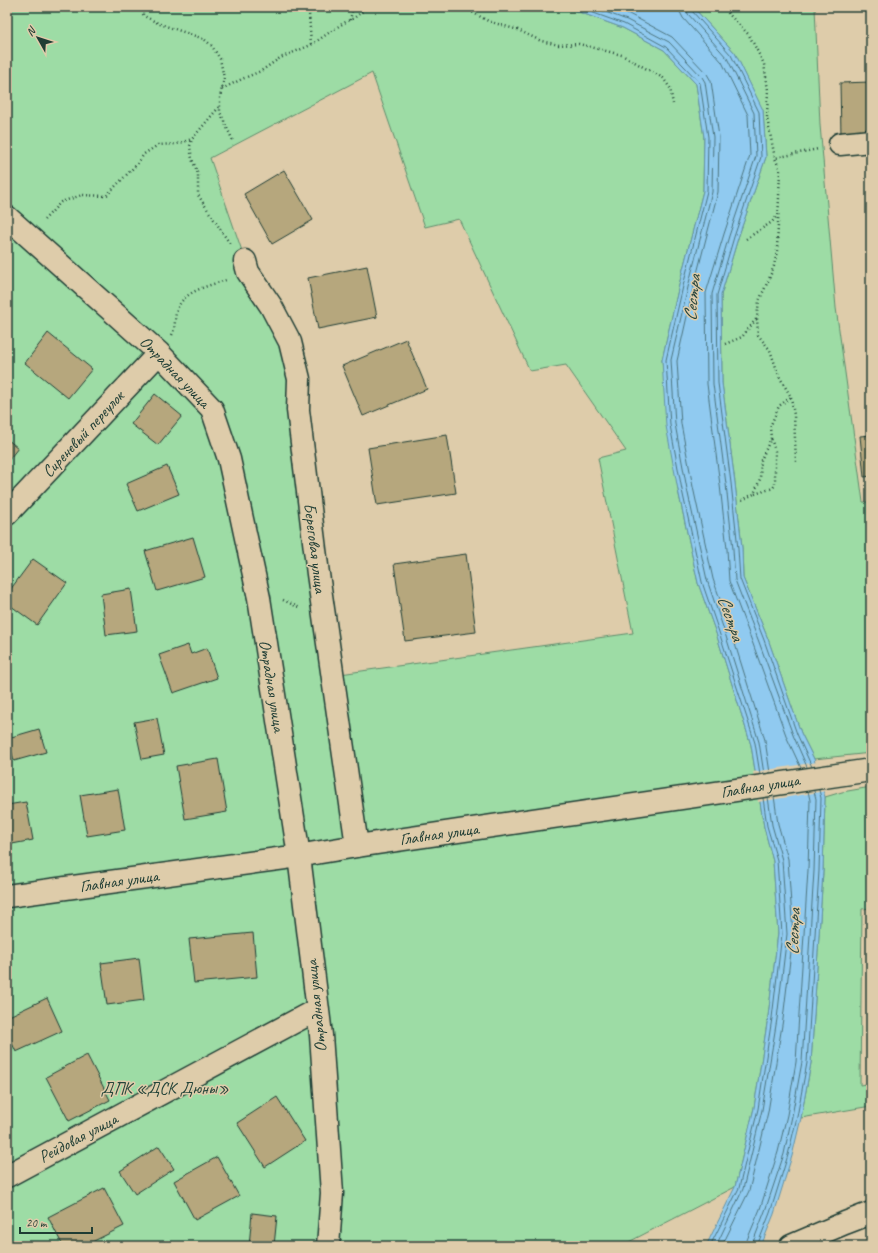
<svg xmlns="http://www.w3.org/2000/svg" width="878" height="1253" font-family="Caveat,sans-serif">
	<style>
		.green { fill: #9ddca5; stroke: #5e8c6c; fill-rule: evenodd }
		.water { fill: #90caf0; stroke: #6392a5 }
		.pier { fill: #deccaa }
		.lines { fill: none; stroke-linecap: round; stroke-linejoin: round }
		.shore { stroke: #4c757f; stroke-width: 1 }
		.building { fill: #b6a77d; stroke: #1f3d34 }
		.minor-casing { stroke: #1f3d34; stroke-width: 25 }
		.motorway-casing { stroke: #1f3d34; stroke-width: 25 }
		.path { stroke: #1f3d34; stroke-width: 2.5; stroke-dasharray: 1 3; stroke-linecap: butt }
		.minor { stroke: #deccaa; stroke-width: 22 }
		.motorway { stroke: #deccaa; stroke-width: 22 }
		.labels { text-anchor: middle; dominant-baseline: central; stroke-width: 3; stroke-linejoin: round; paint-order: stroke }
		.street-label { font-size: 17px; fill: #1f3d34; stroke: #deccaa }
		.park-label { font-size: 17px; fill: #25453a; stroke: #deccaa }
		.water-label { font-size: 18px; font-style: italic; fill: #25443d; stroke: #deccaa }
	</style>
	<rect width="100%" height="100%" fill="#deccaa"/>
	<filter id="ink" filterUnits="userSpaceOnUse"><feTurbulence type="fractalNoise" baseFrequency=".025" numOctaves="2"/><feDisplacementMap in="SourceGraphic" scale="8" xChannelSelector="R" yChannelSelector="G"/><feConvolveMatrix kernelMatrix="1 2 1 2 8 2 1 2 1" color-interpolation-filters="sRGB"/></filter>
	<g filter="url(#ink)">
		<!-- green -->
		<path class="green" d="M 7,7 L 565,7 L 623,28 L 664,50 L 696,84 L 704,137 L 703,191 L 680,281 L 662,360 L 678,490 L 698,583 L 716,633 L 751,745 L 764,827 L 773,861 L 778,933 L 768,1017 L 754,1108 L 735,1187 L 621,1246 L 7,1246 ZM 372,73 L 425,227 L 459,219 L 530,371 L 566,365 L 626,451 L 598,458 L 633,633 L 333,675 L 290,342 L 253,278 L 241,248 L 210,158 Z
			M 693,7 L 815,7 L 820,125 L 836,308 L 863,502 L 871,502 L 871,753 L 814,759 L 801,733 L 768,639 L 743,578 L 742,548 L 735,483 L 722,383 L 721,295 L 738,238 L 766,157 L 763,111 L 735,53 Z
			M 871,787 L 871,908 L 862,909 L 860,1085 L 871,1083 L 871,1106 L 801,1118 L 811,1063 L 823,871 L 825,797 L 842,792 Z"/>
		<!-- water -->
		<path class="water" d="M 565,7 L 693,7 L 735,53 L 763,110 L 766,157 L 738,238 L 721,295 L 722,383 L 735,483 L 742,548 L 743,578 L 768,639 L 801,733 L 814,759 L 825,797 L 823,871 L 811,1063 L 801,1118 L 792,1156 L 774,1214 L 761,1246 L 706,1246 L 735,1187 L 754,1108 L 768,1017 L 778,933 L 773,861 L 764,827 L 751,745 L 716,633 L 698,583 L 678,490 L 666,426 L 662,360 L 680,281 L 703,191 L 704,137 L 696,84 L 664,50 L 623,28 Z"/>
		<!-- pier -->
		<path class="pier" d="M 817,762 L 826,791 L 758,802 L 753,772 Z"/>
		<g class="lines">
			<!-- shore -->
			<path class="shore" d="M 577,7 L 624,24 L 666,47 L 700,83 L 708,137 L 707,191 L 684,282 L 666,360 L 670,425 L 682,490 L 702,582 L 719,632 L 755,743 L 760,774
				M 592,7 L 627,20 L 669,42 L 702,77 L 705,82 L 713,137 L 712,192 L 689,283 L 671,360 L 675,424 L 687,489 L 707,580 L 724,630 L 759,742 L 764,774
				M 610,7 L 629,14 L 672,37 L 707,74 L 711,81 L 719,137 L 718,192 L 694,285 L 677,361 L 681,424 L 693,487 L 713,579 L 730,628 L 765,740 L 770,773
				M 680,7 L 680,12 L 683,18 L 722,62 L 748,115 L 750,155 L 724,234 L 706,293 L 707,384 L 720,485 L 727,549 L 729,581 L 753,644 L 787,738 L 801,768
				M 686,7 L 688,14 L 727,58 L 754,113 L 756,156 L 729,236 L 712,294 L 713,384 L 726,484 L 733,549 L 735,580 L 759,642 L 793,735 L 807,767
				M 691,7 L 692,11 L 731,55 L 759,112 L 761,157 L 734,237 L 717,295 L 718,383 L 731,483 L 738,549 L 740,579 L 764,640 L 797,734 L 812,767
				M 710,1246 L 739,1188 L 758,1109 L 772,1018 L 782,934 L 777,860 L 767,826 L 763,798
				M 716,1246 L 743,1189 L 762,1110 L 777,1019 L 787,934 L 782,860 L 772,825 L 768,797
				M 722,1246 L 749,1191 L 768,1112 L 783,1019 L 793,935 L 788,859 L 778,824 L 774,796
				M 746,1246 L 747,1240 L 760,1209 L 778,1152 L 787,1115 L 796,1062 L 808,870 L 810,800 L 808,791
				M 752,1246 L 753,1242 L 765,1211 L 784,1154 L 792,1116 L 802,1062 L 814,871 L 816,799 L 814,791
				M 757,1246 L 770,1213 L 788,1155 L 797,1117 L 807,1063 L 819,871 L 821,798 L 819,790"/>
		</g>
		<!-- building -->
		<path class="building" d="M 871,82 L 871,135 L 841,136 L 840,83 Z
			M 284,170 L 313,220 L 272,244 L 244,194 Z
			M 367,266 L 377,317 L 318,329 L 308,278 Z
			M 48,333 L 92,369 L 68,398 L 25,363 Z
			M 406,339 L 427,389 L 363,416 L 342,366 Z
			M 155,394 L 182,416 L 158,445 L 131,424 Z
			M 447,435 L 456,493 L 377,505 L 368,448 Z
			M 871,435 L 871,476 L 864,477 L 860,436 Z
			M 7,439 L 18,448 L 7,462 Z
			M 167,466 L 179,494 L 138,511 L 126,484 Z
			M 193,537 L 205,577 L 157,591 L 145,551 Z
			M 466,554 L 476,632 L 405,641 L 394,564 Z
			M 33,559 L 67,583 L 37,625 L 7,603 L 7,594 Z
			M 131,589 L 137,631 L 106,635 L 101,594 Z
			M 188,645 L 191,654 L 207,648 L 217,678 L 173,693 L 159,655 Z
			M 157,718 L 164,755 L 142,759 L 134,722 Z
			M 39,729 L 46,752 L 14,761 L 8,738 Z
			M 218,759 L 227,812 L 185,819 L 176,766 Z
			M 118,789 L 125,830 L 87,836 L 80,795 Z
			M 26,802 L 33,840 L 7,845 L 7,805 Z
			M 253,933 L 257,977 L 194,983 L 189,939 Z
			M 139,958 L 144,1000 L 107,1005 L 101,963 Z
			M 47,998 L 62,1031 L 16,1052 L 7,1032 L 7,1017 Z
			M 87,1055 L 110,1100 L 69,1121 L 46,1077 Z
			M 277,1097 L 305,1141 L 265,1167 L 237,1123 Z
			M 159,1146 L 174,1169 L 135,1194 L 120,1171 Z
			M 217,1157 L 239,1196 L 195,1220 L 174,1181 Z
			M 104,1188 L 124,1226 L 84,1246 L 63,1246 L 48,1217 Z
			M 252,1213 L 277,1216 L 274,1246 L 249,1246 Z"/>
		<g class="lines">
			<!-- minor casing -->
			<g class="minor-casing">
				<path id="minor" d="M 840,144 L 871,141
					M 7,217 L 159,353 L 212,409 L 229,459 L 259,598 L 299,856 L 321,1035 L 332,1193 L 328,1246
					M 245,261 L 248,272 L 271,306 L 290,342 L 299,379 L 298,410 L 318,574 L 357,846
					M 7,514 L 159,353
					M 7,896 L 285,858 L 357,846 L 871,770
					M 7,1176 L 318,1009"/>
			</g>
			<!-- motorway casing -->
			<g class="motorway-casing">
				<path id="motorway" d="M 791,1246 L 845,1223 L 871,1213"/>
			</g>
			<!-- path -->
			<path class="path" d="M 139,7 L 144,16 L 160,24 L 204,39 L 212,46 L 220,59 L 224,78 L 220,97 L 220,112 L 233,141
				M 310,7 L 309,13 L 311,44
				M 438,7 L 463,7 L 488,21 L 518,30 L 541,41 L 559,45 L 579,44 L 622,55 L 663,78 L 670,88 L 673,104
				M 722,7 L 749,35 L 764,64 L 768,90 L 767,118 L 775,158
				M 350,20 L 353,7
				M 222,89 L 242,79 L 261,71 L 280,58 L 311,45 L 342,24 L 354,18 L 368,7
				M 219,107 L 192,139 L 190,146 L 192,159 L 198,174 L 198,195 L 230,244
				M 44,220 L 61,202 L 82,195 L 106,196 L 138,163 L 144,154 L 158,145 L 177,144 L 192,139
				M 746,239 L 772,222 L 777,216
				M 172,335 C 176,327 174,318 177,310 C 183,291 208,286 226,280
				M 725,344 L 742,337 L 757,318
				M 791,397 L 794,415 L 796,463
				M 755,494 L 773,488 L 775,485 L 775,451 L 771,438
				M 742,500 L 754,494 L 760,479 L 761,460 L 771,438 L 770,427 L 779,406 L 791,397 L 779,376 L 770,350 L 758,335 L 757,317 L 759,301 L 769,279 L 774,266 L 777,251 L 780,170 L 775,158 L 818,149
				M 283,600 L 300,608"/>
			<!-- minor -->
			<use href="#minor" class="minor"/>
			<!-- motorway -->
			<use href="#motorway" class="motorway"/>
		</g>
	</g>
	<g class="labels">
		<!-- street labels -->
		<g class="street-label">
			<text transform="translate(175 372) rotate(46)">Отрадная улица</text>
			<text transform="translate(83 434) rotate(-47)">Сиреневый переулок</text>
			<text transform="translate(315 548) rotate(83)">Береговая улица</text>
			<text transform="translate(272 686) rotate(81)">Отрадная улица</text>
			<text transform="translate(760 786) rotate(-9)">Главная улица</text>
			<text transform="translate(439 834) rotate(-8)">Главная улица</text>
			<text transform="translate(119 881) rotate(-8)">Главная улица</text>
			<text transform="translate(316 1006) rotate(-96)">Отрадная улица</text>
			<text transform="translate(78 1138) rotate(-28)">Рейдовая улица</text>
		</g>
		<!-- park labels -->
		<g class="park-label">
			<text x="165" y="1088">ДПК «ДСК Дюны»</text>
		</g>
		<!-- water labels -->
		<g class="water-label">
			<text transform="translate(692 298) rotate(-84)">Сестра</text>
			<text transform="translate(731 618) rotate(71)">Сестра</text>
			<text transform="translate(793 932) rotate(-87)">Сестра</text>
		</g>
	</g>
	<!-- margin -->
	<rect width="878" height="1253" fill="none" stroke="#deccaa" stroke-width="24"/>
	<rect x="12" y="12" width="854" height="1229" fill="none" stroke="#1f3d34" stroke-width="1.5" filter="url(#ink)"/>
	<!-- north arrow -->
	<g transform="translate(38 38) rotate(309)" stroke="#deccaa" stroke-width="3" paint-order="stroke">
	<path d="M0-3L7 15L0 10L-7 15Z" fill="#1f3d34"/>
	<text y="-6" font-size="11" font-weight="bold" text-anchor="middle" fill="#1f3d34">N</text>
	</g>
	<!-- scale -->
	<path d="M20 1227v6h72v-6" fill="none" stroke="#1f3d34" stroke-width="2"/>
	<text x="26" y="1227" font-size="12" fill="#1f3d34" stroke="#deccaa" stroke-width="3" paint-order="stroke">20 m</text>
</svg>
